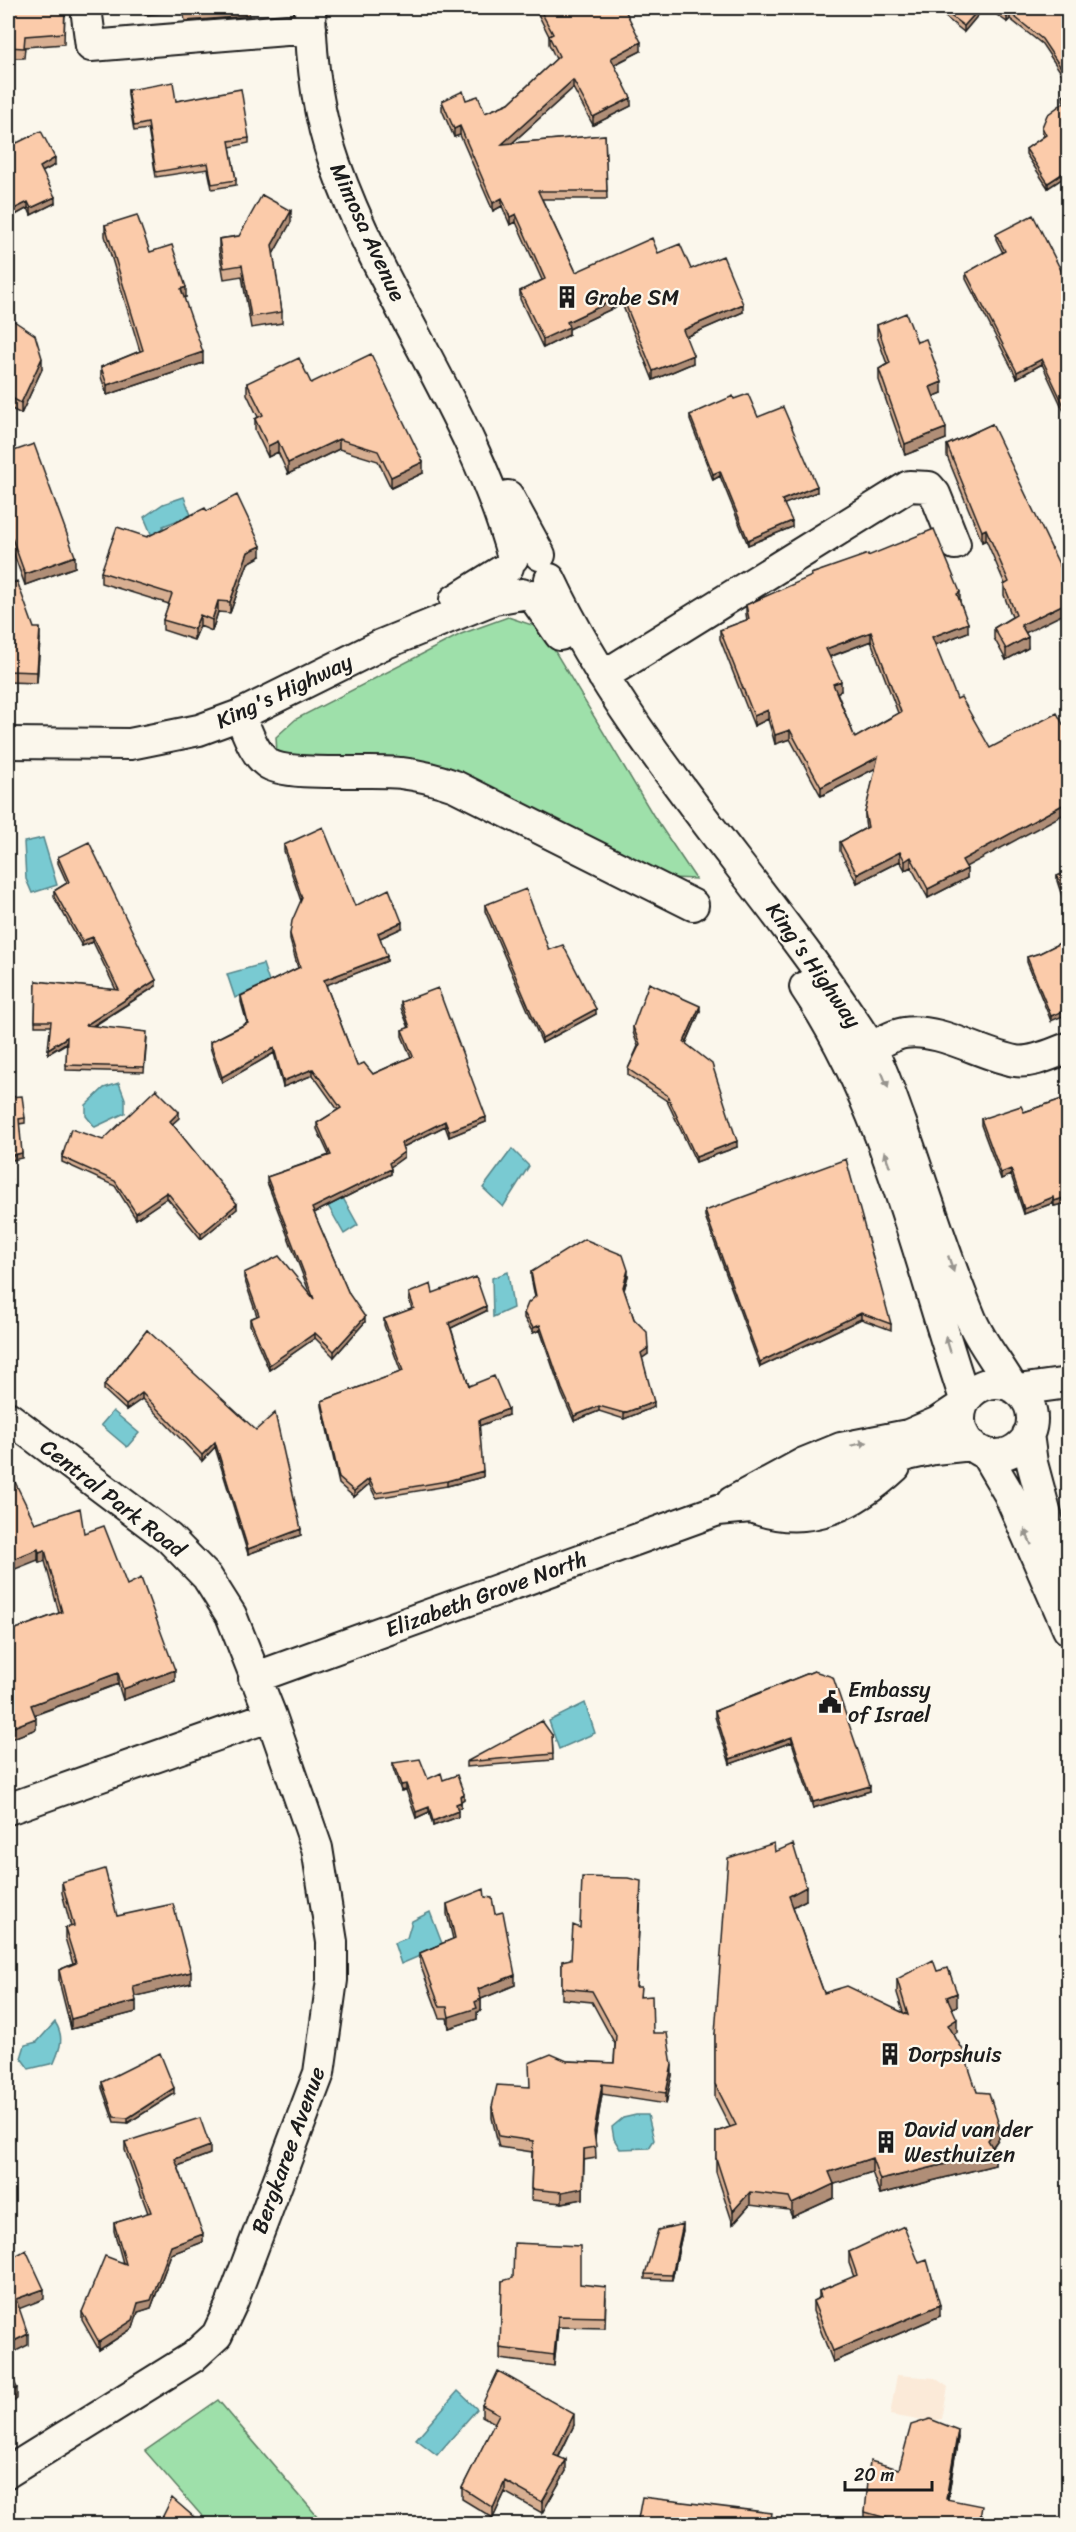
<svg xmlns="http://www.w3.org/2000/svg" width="1076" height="2532" font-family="Sriracha,sans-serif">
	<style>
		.built { fill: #fbead8 }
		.green { fill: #9ee0aa; stroke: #5d7e63; stroke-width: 1.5 }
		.water { fill: #79cad2; stroke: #548489; stroke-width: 1.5 }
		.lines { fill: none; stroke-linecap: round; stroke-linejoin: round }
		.minor-casing { stroke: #1c1c1c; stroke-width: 34 }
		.minor { stroke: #fbf7ec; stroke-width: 30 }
		.wall { fill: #d8af92; stroke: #1c1c1c; stroke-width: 1.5; fill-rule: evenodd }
		.shaded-wall { fill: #b08e77; stroke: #1c1c1c; stroke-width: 1.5 }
		.building { fill: #fbcbaa; stroke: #1c1c1c; stroke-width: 1.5; fill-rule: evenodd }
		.oneway { fill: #97948e }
		.labels { text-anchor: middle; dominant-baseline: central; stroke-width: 4.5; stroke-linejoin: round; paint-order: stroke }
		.street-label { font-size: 22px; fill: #1c1c1c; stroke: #fbf7ec }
		.poi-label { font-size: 22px; fill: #1c1c1c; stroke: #fbf7ec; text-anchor: start }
	</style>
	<rect width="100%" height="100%" fill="#fbf7ec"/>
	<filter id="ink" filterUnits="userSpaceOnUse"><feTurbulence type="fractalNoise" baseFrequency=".0167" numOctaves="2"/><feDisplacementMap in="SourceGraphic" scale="12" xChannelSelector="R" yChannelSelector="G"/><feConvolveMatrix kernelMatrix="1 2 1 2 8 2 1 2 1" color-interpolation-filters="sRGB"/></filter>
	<g filter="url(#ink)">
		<!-- built -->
		<path class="built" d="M 897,2375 L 935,2378 L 948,2387 L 942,2419 L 929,2422 L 890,2415 Z"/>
		<!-- green -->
		<path class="green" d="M 508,617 L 541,628 L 653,815 L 696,879 L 672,878 L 465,783 L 277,755 L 276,737 L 296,719 L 461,634 Z
			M 218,2400 L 317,2516 L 308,2524 L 209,2524 L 145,2451 Z"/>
		<!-- water -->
		<path class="water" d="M 184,497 L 191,515 L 163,526 L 164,531 L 152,536 L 144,517 L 163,504 Z
			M 43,838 L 57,885 L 32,893 L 26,879 L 24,842 Z
			M 263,964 L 269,982 L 235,998 L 227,974 Z
			M 119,1083 L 125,1099 L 125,1113 L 95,1127 L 86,1116 L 86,1105 L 104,1088 Z
			M 512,1149 L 529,1166 L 503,1207 L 483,1188 Z
			M 333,1180 L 358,1225 L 344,1234 L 318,1188 Z
			M 508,1272 L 513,1308 L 493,1317 L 492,1278 Z
			M 113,1411 L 139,1433 L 127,1447 L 101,1425 Z
			M 585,1703 L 595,1733 L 559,1749 L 549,1721 Z
			M 430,1912 L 443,1946 L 401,1964 L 394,1943 L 407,1938 L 412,1921 Z
			M 55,2022 C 65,2037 60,2049 54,2063 L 29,2069 L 21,2058 L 25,2045 L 37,2042 Z
			M 636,2115 L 648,2115 L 654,2140 L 649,2148 L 620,2149 L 614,2139 L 612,2127 L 623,2118 Z
			M 458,2391 L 477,2409 L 437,2455 L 416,2439 Z"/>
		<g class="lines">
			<!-- minor casing -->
			<g class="minor-casing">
				<path id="minor" d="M 86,8 L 91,46 L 311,28
					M 310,8 C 311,60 317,114 335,164 C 383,300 476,418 513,558
					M 508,496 L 540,555
					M 550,579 C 629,747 764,882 864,1037 C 881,1063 890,1094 901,1123 C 924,1188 944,1255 971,1319 C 981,1343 999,1364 1012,1387
					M 532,595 L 560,635
					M 455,600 L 508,567
					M 603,676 L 909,486 L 929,487 L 935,494 L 955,544
					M 240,715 C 247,731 253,752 267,763 C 287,778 373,769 401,773 C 420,775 438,780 455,786 L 693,905
					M 8,743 L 130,744 L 199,730 L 240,715 L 381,645 L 494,599 L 522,594
					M 805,987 C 888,1110 918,1261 965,1399
					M 855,1058 C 870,1050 887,1036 904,1033 C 939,1027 981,1055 1015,1061 C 1032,1064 1053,1053 1068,1048
					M960 1419a36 36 0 1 1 72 0a36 36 0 1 1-72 0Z
					M 1018,1390 L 1068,1383
					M 8,1417 L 169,1538 L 207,1577 L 231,1615 L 271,1716 L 317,1848 L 332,1942 L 332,1980 L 319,2073 L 232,2303 L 217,2335 L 193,2357 L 8,2472
					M 1028,1434 L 1032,1463 L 1064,1582
					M 985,1453 L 1009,1494 L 1068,1629
					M 732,1502 L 804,1463 L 841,1448 L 908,1435 L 938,1422 L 962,1406
					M 757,1509 C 811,1528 856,1503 895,1467
					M 254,1678 L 718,1510 L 751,1507 L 792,1496 L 908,1455 L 934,1449 L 972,1445
					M 8,1809 L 271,1716"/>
			</g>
			<!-- minor -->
			<use href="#minor" class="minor"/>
		</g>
		<!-- wall -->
		<path class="wall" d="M 8,8 L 65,8 L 64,44 L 25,47 L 24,58 L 8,58 Z
			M 145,8 L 249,8 L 249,16 L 185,21 L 183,11 L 145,15 Z
			M 535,8 L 624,8 L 641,51 L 614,65 L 631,106 L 593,125 L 573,88 L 512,143 L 605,135 L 607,199 L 542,199 L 576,272 L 658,253 L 691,269 L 743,312 L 685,337 L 693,363 L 653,380 L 622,304 L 569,329 L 569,335 L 543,348 L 520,299 L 520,291 L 542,280 L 516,222 L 510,225 L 502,206 L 493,211 L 460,135 L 454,137 L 442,110 L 442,101 L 466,100 L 485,113 L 509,103 L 556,59 L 549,44 L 549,36 Z
			M 853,8 L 875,8 L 870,12 L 857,12 Z
			M 934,8 L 984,8 L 964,32 Z
			M 987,8 L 1068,8 L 1068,83 L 1042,44 L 1010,19 L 1007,22 Z
			M 128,90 L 176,101 L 249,138 L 249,143 L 230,147 L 236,180 L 236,185 L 212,189 L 208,169 L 156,177 L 148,129 L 134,131 L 128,95 Z
			M 1068,92 L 1067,166 L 1048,188 L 1026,154 L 1026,149 L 1044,136 L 1042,132 L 1042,127 L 1065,102 L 1063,100 L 1063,95 Z
			M 8,136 L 17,143 L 55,165 L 42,172 L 55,203 L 31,215 L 28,208 L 8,219 Z
			M 291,222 L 273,254 L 282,312 L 282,323 L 251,328 L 242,276 L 224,279 L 219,250 L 219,239 L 239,236 Z
			M 105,225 L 150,252 L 186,297 L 184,298 L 203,363 L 107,395 L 101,377 L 101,367 L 140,351 L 105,236 Z
			M 996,234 L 1068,284 L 1068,420 L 1042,364 L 1017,378 L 966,279 L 966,273 L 1003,253 L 996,239 Z
			M 8,317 L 42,369 L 21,414 L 8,407 Z
			M 877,325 L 917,342 L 942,393 L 934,396 L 946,439 L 905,455 L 879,380 L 879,369 L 887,364 L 877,336 Z
			M 247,383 L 311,383 L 423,473 L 391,488 L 378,461 L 339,449 L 288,474 L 278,452 L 268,457 L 255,430 L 255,419 L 258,417 L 247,394 Z
			M 734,399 L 758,417 L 817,492 L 784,504 L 792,527 L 748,545 L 720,476 L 713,480 L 690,420 L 690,415 Z
			M 992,424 L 1028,648 L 1006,660 L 994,638 L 994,628 L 1012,617 L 1004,595 L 1004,585 L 1005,584 L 986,540 L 982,542 L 947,456 L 947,445 Z
			M 8,453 L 75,567 L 25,585 L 8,538 Z
			M 207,511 L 261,556 L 248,563 L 230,613 L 218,612 L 212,631 L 200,626 L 194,640 L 163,630 L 163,620 L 169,604 L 101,583 L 101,572 L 147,537 Z
			M 868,556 L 960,602 L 968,632 L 935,645 L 967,878 L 928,898 L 911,867 L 905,870 L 900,861 L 857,883 L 840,851 L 840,842 L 866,828 L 865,822 L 865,813 L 876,768 L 821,796 L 790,739 L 775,744 L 768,719 L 754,726 L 720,639 L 720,630 L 747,620 L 746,614 L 746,605 L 811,577 L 811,574 ZM 871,641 L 898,713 L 855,738 L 837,692 L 841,691 L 830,657 Z
			M 8,585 L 40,639 L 37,683 L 8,682 Z
			M 284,845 L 355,906 L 402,928 L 380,938 L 387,961 L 326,985 L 357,1066 L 373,1074 L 411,1057 L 402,1036 L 402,1030 L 409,1028 L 401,1008 L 401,1002 L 486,1122 L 449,1137 L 445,1126 L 403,1147 L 404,1157 L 390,1167 L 391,1174 L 314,1213 L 349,1294 L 365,1322 L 334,1357 L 315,1338 L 269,1370 L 250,1325 L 250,1319 L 257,1316 L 244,1278 L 244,1273 L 310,1294 L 267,1182 L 267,1177 L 329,1155 L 317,1129 L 317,1123 L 338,1110 L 313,1075 L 283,1087 L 274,1053 L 222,1083 L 210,1047 L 210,1042 L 247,1023 L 241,1002 L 241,996 L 298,968 L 290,940 L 290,934 L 301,901 L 284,851 Z
			M 58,857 L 156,986 L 94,1026 L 147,1038 L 144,1072 L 66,1070 L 67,1043 L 48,1054 L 51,1026 L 35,1026 L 36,981 L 116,990 L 93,942 L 82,946 L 54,897 L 54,891 L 67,883 L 58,863 Z
			M 1068,872 L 1068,915 L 1057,881 L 1057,876 Z
			M 485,905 L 549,950 L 596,1014 L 542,1043 L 485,911 Z
			M 1068,939 L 1051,1021 L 1027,962 L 1027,957 L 1040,953 Z
			M 700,1011 L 686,1044 L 737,1147 L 696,1162 L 667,1101 L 628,1075 L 628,1069 L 638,1046 L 633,1032 L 633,1027 Z
			M 8,1097 L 25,1118 L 25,1123 L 19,1124 L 22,1158 Z
			M 1068,1097 L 1068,1206 L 1067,1203 L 1054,1206 L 1053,1203 L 1024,1214 L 1011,1175 L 1001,1179 L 981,1125 L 981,1119 L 1024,1112 Z
			M 179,1118 L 172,1124 L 237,1209 L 201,1239 L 167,1198 L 136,1219 L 115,1186 L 62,1162 L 62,1157 L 103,1140 Z
			M 705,1211 L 891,1324 L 891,1330 L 861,1319 L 760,1367 L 705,1216 Z
			M 531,1272 L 628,1276 L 624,1290 L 634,1319 L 648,1354 L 642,1358 L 654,1407 L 624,1419 L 599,1411 L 574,1421 L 562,1394 L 540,1330 L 533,1333 L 524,1318 L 524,1313 L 535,1297 L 531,1277 Z
			M 409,1293 L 433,1293 L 486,1311 L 451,1328 L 469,1386 L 508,1415 L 479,1426 L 483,1477 L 447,1486 L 376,1498 L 369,1484 L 354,1497 L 339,1484 L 322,1406 L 322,1401 L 401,1372 L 384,1325 L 384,1319 L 412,1309 L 409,1299 Z
			M 147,1330 L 301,1535 L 248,1554 L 215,1447 L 202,1461 L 142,1399 L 126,1410 L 104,1390 L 104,1385 Z
			M 35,1523 L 84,1533 L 127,1585 L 175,1681 L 123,1700 L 118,1684 L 35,1715 L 36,1729 L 8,1740 L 8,1632 L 59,1613 L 45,1561 L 39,1563 L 38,1560 Z
			M 814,1671 L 870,1791 L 813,1808 L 792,1742 L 730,1764 L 715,1717 L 715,1711 Z
			M 552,1735 L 553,1760 L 466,1767 L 466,1762 Z
			M 393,1763 L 428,1779 L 443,1780 L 464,1799 L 461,1801 L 461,1807 L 457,1809 L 458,1817 L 433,1826 L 429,1812 L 416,1818 L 406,1790 L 401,1791 L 393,1768 Z
			M 775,1852 L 806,1900 L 793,1907 L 824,1993 L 903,2012 L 897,1993 L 897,1979 L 937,1971 L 957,2006 L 952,2008 L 957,2032 L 954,2034 L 977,2092 L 999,2138 L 993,2147 L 995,2165 L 880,2194 L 872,2172 L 834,2184 L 834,2198 L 792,2217 L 789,2210 L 750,2205 L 733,2224 L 716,2172 L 716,2132 L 730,2127 L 715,2097 L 715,2034 Z
			M 62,1882 L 117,1916 L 191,1983 L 135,1996 L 136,2012 L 71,2029 L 59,1981 L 59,1970 L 73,1964 L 65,1938 L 65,1928 L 71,1927 L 62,1893 Z
			M 641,1892 L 636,1987 L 641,1997 L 653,2033 L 672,2075 L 666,2104 L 602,2094 L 595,2138 L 596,2158 L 584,2160 L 583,2199 L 562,2203 L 531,2200 L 532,2152 L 499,2147 L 492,2118 L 492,2107 L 529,2087 L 567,2061 L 614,2063 L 615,2044 L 592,2002 L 562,1999 L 562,1961 L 571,1959 L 580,1928 Z
			M 485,1897 L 495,1914 L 515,1985 L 481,1999 L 481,2010 L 477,2012 L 477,2019 L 449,2028 L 447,2018 L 440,2018 L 420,1964 L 420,1953 L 453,1939 L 447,1914 L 447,1904 Z
			M 102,2082 L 174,2094 L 128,2123 L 114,2122 L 102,2088 Z
			M 125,2142 L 210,2154 L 178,2166 L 203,2242 L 171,2254 L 151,2308 L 138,2312 L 133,2328 L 99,2350 L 82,2320 L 82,2312 L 123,2263 L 114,2231 L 114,2223 L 148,2213 L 125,2150 Z
			M 683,2230 L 672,2280 L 645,2279 L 645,2274 Z
			M 849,2252 L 919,2263 L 940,2316 L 833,2362 L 813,2311 L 813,2301 L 819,2298 L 819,2291 L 854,2277 L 849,2263 Z
			M 502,2281 L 580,2284 L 606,2298 L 605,2328 L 558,2327 L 554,2366 L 500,2359 Z
			M 482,2405 L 574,2425 L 559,2457 L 566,2471 L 542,2513 L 505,2492 L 493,2518 L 462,2499 L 462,2488 L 495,2423 L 482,2416 Z
			M 958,2438 L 948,2500 L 982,2515 L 980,2524 L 880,2524 L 865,2521 L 865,2512 L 899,2469 Z"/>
		<!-- shaded-wall -->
		<path class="shaded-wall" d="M 980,8 L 984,8 L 964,32 L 964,26 Z
			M 1010,13 L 1010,19 L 1007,22 L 1007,17 Z
			M 641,42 L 641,51 L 611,66 L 611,58 Z
			M 573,80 L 573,88 L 502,152 L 502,144 Z
			M 631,98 L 631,106 L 593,125 L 593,117 Z
			M 460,126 L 460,135 L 454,137 L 454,129 Z
			M 55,158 L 55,165 L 40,173 L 40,167 Z
			M 1068,170 L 1068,175 L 1048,188 L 1048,183 Z
			M 55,197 L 55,203 L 31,215 L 31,208 Z
			M 502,198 L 502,206 L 493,211 L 493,203 Z
			M 28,202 L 28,208 L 8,219 L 8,212 Z
			M 291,211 L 291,222 L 272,256 L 272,245 Z
			M 516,214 L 516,222 L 510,225 L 510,217 Z
			M 186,287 L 186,297 L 181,299 L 181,289 Z
			M 622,296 L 622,304 L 569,329 L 569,335 L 543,348 L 543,339 L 567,322 Z
			M 743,304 L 743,312 L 683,338 L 683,330 Z
			M 203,352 L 203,363 L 107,395 L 107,385 Z
			M 693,355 L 693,363 L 653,380 L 653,371 Z
			M 42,358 L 42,369 L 21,414 L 21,403 Z
			M 1042,359 L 1042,364 L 1017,378 L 1017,372 Z
			M 942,382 L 942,393 L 930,398 L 930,387 Z
			M 11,423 L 11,434 L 8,441 L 8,430 Z
			M 946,428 L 946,439 L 905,455 L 905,444 Z
			M 339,439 L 339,449 L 288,474 L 288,463 Z
			M 278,441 L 278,452 L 268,457 L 268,446 Z
			M 423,462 L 423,473 L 391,488 L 391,477 Z
			M 720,471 L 720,476 L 713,480 L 713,474 Z
			M 817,486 L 817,492 L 782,505 L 782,500 Z
			M 792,521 L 792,527 L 748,545 L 748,540 Z
			M 986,529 L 986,540 L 982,542 L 982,531 Z
			M 261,546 L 261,556 L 248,563 L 230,613 L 230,602 L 248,552 Z
			M 75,556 L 75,567 L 25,585 L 25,574 Z
			M 960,592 L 960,602 L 957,603 L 957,594 Z
			M 218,601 L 218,612 L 212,631 L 212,620 Z
			M 1068,602 L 1068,612 L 1021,635 L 1021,625 Z
			M 200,615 L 200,626 L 194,640 L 194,629 Z
			M 968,623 L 968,632 L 932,646 L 932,637 Z
			M 40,628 L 40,639 L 37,683 L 37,672 Z
			M 871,632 L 871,641 L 826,658 L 826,649 Z
			M 1028,637 L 1028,648 L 1006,660 L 1006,649 Z
			M 841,681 L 841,691 L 833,694 L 833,684 Z
			M 768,710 L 768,719 L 754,726 L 754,716 Z
			M 790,730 L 790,739 L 775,744 L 775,735 Z
			M 878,757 L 878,767 L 821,796 L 821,787 Z
			M 1068,802 L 1068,812 L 962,869 L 962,860 Z
			M 900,852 L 900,861 L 857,883 L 857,874 Z
			M 911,857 L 911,867 L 905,870 L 905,861 Z
			M 967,869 L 967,878 L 928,898 L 928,889 Z
			M 402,922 L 402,928 L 378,939 L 378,933 Z
			M 93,937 L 93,942 L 82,946 L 82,941 Z
			M 387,956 L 387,961 L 324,986 L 324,980 Z
			M 156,980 L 156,986 L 86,1030 L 86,1025 Z
			M 700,1006 L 700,1011 L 684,1048 L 684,1042 Z
			M 596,1009 L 596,1014 L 542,1043 L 542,1038 Z
			M 1068,1009 L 1068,1014 L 1051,1021 L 1051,1016 Z
			M 67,1037 L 67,1042 L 48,1054 L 48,1049 Z
			M 274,1048 L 274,1053 L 222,1083 L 222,1077 Z
			M 313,1069 L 313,1075 L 283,1087 L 283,1081 Z
			M 179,1112 L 179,1118 L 170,1126 L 170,1121 Z
			M 486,1117 L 486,1122 L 449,1137 L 449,1131 Z
			M 445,1121 L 445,1126 L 401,1148 L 401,1143 Z
			M 737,1141 L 737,1147 L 696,1162 L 696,1157 Z
			M 404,1152 L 404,1157 L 389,1168 L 389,1163 Z
			M 22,1153 L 22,1158 L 8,1161 L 8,1156 Z
			M 391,1169 L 391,1174 L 312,1214 L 312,1208 Z
			M 1011,1169 L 1011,1175 L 1001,1179 L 1001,1173 Z
			M 8,1182 L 11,1182 L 11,1187 L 8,1188 Z
			M 167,1192 L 167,1198 L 136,1219 L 136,1213 Z
			M 1053,1197 L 1053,1203 L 1024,1214 L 1024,1209 Z
			M 1067,1197 L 1067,1203 L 1054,1206 L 1054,1201 Z
			M 237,1204 L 237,1209 L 201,1239 L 201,1234 Z
			M 628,1270 L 628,1276 L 623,1293 L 623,1287 Z
			M 486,1306 L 486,1311 L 449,1329 L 449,1323 Z
			M 861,1313 L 861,1319 L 760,1367 L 760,1362 Z
			M 365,1317 L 365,1322 L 334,1357 L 334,1351 Z
			M 540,1325 L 540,1330 L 533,1333 L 533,1328 Z
			M 315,1333 L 315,1338 L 269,1370 L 269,1365 Z
			M 648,1348 L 648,1354 L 641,1359 L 641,1353 Z
			M 142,1393 L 142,1399 L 126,1410 L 126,1405 Z
			M 654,1402 L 654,1407 L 624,1419 L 624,1413 Z
			M 599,1406 L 599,1411 L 574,1421 L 574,1416 Z
			M 508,1409 L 508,1415 L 479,1426 L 479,1420 Z
			M 215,1442 L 215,1447 L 202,1461 L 202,1455 Z
			M 483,1471 L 483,1477 L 447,1486 L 447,1481 Z
			M 369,1479 L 369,1484 L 354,1497 L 354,1491 Z
			M 301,1529 L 301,1535 L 248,1554 L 248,1549 Z
			M 38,1549 L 38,1560 L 8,1572 L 8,1561 Z
			M 45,1550 L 45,1561 L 39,1563 L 39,1552 Z
			M 175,1670 L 175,1681 L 123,1700 L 123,1689 Z
			M 118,1673 L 118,1684 L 31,1716 L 31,1705 Z
			M 36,1718 L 36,1729 L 8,1740 L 8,1729 Z
			M 792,1737 L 792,1742 L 730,1764 L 730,1759 Z
			M 406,1784 L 406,1790 L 401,1791 L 401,1785 Z
			M 870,1786 L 870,1791 L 813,1808 L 813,1802 Z
			M 464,1794 L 464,1799 L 460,1802 L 460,1796 Z
			M 461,1802 L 461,1807 L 456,1810 L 456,1804 Z
			M 429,1807 L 429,1812 L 416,1818 L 416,1812 Z
			M 458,1811 L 458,1817 L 433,1826 L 433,1821 Z
			M 806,1887 L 806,1900 L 789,1909 L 789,1896 Z
			M 191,1972 L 191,1983 L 133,1997 L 133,1986 Z
			M 515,1975 L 515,1985 L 481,1999 L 481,2010 L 477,2012 L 477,2019 L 449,2028 L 449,2017 L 475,2002 L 478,1989 Z
			M 957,1993 L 957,2006 L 947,2010 L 947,1997 Z
			M 136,2001 L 136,2012 L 71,2029 L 71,2019 Z
			M 957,2019 L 957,2032 L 948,2038 L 948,2025 Z
			M 672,2065 L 672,2075 L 666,2104 L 666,2093 Z
			M 602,2084 L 602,2094 L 594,2143 L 594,2132 Z
			M 174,2088 L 174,2094 L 128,2123 L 128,2118 Z
			M 999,2125 L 999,2138 L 988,2153 L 988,2140 Z
			M 210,2146 L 210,2154 L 175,2167 L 175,2159 Z
			M 584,2149 L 583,2199 L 562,2203 L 562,2192 Z
			M 995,2152 L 995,2165 L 880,2194 L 880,2180 Z
			M 11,2157 L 11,2168 L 8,2169 L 8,2159 Z
			M 872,2158 L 872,2172 L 829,2186 L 829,2172 Z
			M 834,2184 L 834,2198 L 792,2217 L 792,2204 Z
			M 750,2192 L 750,2205 L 733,2224 L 733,2211 Z
			M 683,2224 L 683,2230 L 672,2280 L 672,2275 Z
			M 203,2234 L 203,2242 L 171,2254 L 151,2308 L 138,2312 L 133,2328 L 99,2350 L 99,2342 L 138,2303 L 171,2246 Z
			M 44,2289 L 44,2299 L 16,2310 L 16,2299 Z
			M 940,2305 L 940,2316 L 833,2362 L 833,2351 Z
			M 558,2316 L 558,2327 L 554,2366 L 554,2355 Z
			M 28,2334 L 28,2345 L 8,2355 L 8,2344 Z
			M 17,2388 L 17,2399 L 8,2406 L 8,2395 Z
			M 574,2414 L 574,2425 L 554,2466 L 554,2455 Z
			M 958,2430 L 958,2438 L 946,2508 L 946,2499 Z
			M 566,2460 L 566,2471 L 542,2513 L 542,2502 Z
			M 505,2481 L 505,2492 L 493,2518 L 493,2508 Z"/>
		<!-- building -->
		<path class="building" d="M 8,8 L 65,8 L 64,33 L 25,36 L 24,48 L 8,47 Z
			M 184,8 L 217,8 L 185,10 Z
			M 539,8 L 624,8 L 641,42 L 611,58 L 631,98 L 593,117 L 573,80 L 502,144 L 605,135 L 607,191 L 538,191 L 576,272 L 652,238 L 658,253 L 680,244 L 691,269 L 723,256 L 743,304 L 683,330 L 693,355 L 653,371 L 622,296 L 567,322 L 569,327 L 543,339 L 520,291 L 545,279 L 516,214 L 510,217 L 502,198 L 493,203 L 460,126 L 454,129 L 442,101 L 463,91 L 466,100 L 478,96 L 485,113 L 509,103 L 559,56 L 549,36 L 553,34 Z
			M 940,8 L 980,8 L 964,26 Z
			M 994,8 L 1068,8 L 1068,78 L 1042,39 L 1010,13 L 1007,17 Z
			M 173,82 L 176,101 L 241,89 L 249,138 L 229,141 L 236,180 L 212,184 L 208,163 L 156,172 L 148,123 L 134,126 L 128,90 Z
			M 1068,92 L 1068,160 L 1065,162 L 1068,168 L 1068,170 L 1048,183 L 1026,149 L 1046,135 L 1042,127 L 1047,115 L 1067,100 L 1063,95 Z
			M 41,131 L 55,158 L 40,167 L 55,197 L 31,208 L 28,202 L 8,212 L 8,136 L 11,134 L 17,143 Z
			M 262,195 L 291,211 L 272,245 L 282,312 L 251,317 L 242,265 L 224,268 L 219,239 L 239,236 Z
			M 137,215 L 150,252 L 172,245 L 186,287 L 181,289 L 203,352 L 107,385 L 101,367 L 143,350 L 105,225 Z
			M 1033,215 L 1068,284 L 1068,414 L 1042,359 L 1017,372 L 966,273 L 1005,251 L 996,234 Z
			M 906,313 L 917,342 L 926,339 L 942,382 L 930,387 L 946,428 L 905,444 L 879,369 L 890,363 L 877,325 Z
			M 8,317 L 35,335 L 42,358 L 21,403 L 8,396 Z
			M 371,354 L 423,462 L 391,477 L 378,451 L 339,439 L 288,463 L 278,441 L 268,446 L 255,419 L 263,415 L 247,383 L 299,358 L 311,383 Z
			M 748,394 L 758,417 L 783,407 L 817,486 L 782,500 L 792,521 L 748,540 L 720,471 L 713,474 L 690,415 L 733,396 L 734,399 Z
			M 992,424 L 1068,583 L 1068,602 L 1021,625 L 1028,637 L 1006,649 L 994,628 L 1016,615 L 1004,585 L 1009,582 L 986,529 L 982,531 L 947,445 Z
			M 34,444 L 75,556 L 25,574 L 8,527 L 8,453 Z
			M 237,495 L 261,546 L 248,552 L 230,602 L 218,601 L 212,620 L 200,615 L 194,629 L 163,620 L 172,594 L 101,572 L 117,527 L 147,537 L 205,508 L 207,511 Z
			M 934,529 L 960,592 L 957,594 L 968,623 L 932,637 L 957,699 L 961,697 L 990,748 L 1057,713 L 1064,726 L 1068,724 L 1068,802 L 962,860 L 967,869 L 928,889 L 911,857 L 905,861 L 900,852 L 857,874 L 840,842 L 868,827 L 865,813 L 878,757 L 821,787 L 790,730 L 775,735 L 768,710 L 754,716 L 720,630 L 749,619 L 746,605 L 812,576 L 811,574 L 868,554 L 868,556 ZM 871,632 L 901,712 L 855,738 L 833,684 L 841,681 L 826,649 Z
			M 17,581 L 34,628 L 40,628 L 37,672 L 8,671 L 8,585 Z
			M 323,827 L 355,906 L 389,889 L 402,922 L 378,933 L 387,956 L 324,980 L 357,1066 L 364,1063 L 373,1074 L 413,1056 L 402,1030 L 410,1027 L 401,1002 L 438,988 L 486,1117 L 449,1131 L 445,1121 L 401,1143 L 404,1152 L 389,1163 L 391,1169 L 312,1208 L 349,1294 L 365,1317 L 334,1351 L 315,1333 L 269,1365 L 250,1319 L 259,1315 L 244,1273 L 279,1256 L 314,1299 L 267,1177 L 331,1155 L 317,1123 L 341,1108 L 313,1069 L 283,1081 L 274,1048 L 222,1077 L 210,1042 L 248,1023 L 241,996 L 300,967 L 290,934 L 292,921 L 302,898 L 284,845 Z
			M 89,842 L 156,980 L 86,1025 L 147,1032 L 144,1067 L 66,1065 L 67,1037 L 48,1049 L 51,1021 L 35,1021 L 36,981 L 119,990 L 93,937 L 82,941 L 54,891 L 69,882 L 58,857 Z
			M 1068,872 L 1068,909 L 1057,876 Z
			M 526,889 L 549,950 L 563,945 L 596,1009 L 542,1038 L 485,905 Z
			M 1068,939 L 1068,1009 L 1051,1016 L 1027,957 L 1040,953 Z
			M 649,983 L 700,1006 L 684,1042 L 712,1064 L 737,1141 L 696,1157 L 667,1095 L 628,1069 L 640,1044 L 633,1027 Z
			M 156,1089 L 179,1112 L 170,1121 L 237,1204 L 201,1234 L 167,1192 L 136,1213 L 115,1181 L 62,1157 L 71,1129 L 103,1140 Z
			M 22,1096 L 25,1118 L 19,1119 L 22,1153 L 8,1156 L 8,1097 Z
			M 1068,1097 L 1068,1201 L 1067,1197 L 1054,1201 L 1053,1197 L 1024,1209 L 1011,1169 L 1001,1173 L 981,1119 L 1021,1106 L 1024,1112 Z
			M 846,1159 L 891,1324 L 861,1313 L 760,1362 L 705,1211 Z
			M 8,1166 L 11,1182 L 8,1182 Z
			M 584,1239 L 623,1255 L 628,1270 L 623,1287 L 634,1319 L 647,1332 L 648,1348 L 641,1353 L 654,1402 L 624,1413 L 599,1406 L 574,1416 L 562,1389 L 540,1325 L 533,1328 L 524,1313 L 528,1303 L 536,1296 L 531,1272 Z
			M 476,1277 L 486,1306 L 449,1323 L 469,1386 L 494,1376 L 508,1409 L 479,1420 L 483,1471 L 447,1481 L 376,1493 L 369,1479 L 354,1491 L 339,1478 L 322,1401 L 403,1371 L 384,1319 L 414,1308 L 409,1293 L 431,1284 L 433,1293 Z
			M 147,1330 L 256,1430 L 275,1413 L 301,1529 L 248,1549 L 215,1442 L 202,1455 L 142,1393 L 126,1405 L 104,1385 Z
			M 15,1482 L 35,1523 L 80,1508 L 84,1533 L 104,1526 L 127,1585 L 141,1578 L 175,1670 L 123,1689 L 118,1673 L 31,1705 L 36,1718 L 8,1729 L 8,1632 L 62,1612 L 45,1550 L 39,1552 L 38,1549 L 8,1561 L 8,1486 Z
			M 814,1671 L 833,1677 L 870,1786 L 813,1802 L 792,1737 L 730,1759 L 715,1711 Z
			M 542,1721 L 552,1735 L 553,1754 L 466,1762 Z
			M 420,1759 L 428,1779 L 441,1773 L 443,1780 L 457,1775 L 464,1794 L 460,1796 L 461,1802 L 456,1804 L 458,1811 L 433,1821 L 429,1807 L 416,1812 L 406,1784 L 401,1785 L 393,1763 Z
			M 774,1843 L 775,1852 L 793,1844 L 806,1887 L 789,1896 L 824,1993 L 847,1986 L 908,2015 L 897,1979 L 933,1960 L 937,1971 L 948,1968 L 957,1993 L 947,1997 L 957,2019 L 948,2025 L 963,2050 L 977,2092 L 989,2093 L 999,2125 L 988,2140 L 995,2152 L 880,2180 L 872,2158 L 829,2172 L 834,2184 L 792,2204 L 789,2197 L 750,2192 L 733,2211 L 716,2158 L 716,2132 L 736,2125 L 715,2084 L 715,2034 L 728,1858 Z
			M 105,1869 L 117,1916 L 173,1904 L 191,1972 L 133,1986 L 136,2001 L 71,2019 L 59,1970 L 76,1963 L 65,1928 L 74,1926 L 62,1882 Z
			M 582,1877 L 628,1878 L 641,1881 L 636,1987 L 641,1987 L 640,1997 L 652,1996 L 653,2033 L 667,2033 L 672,2065 L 666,2093 L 602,2084 L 594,2132 L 596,2147 L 584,2149 L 583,2188 L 562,2192 L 531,2189 L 533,2141 L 499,2136 L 492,2107 L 497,2085 L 530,2087 L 529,2063 L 551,2054 L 567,2061 L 614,2063 L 616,2035 L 592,1991 L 562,1988 L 562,1961 L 571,1959 L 573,1925 L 580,1928 Z
			M 484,1889 L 485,1897 L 492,1898 L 495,1914 L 503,1912 L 515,1975 L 478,1989 L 481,1999 L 475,2002 L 477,2008 L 449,2017 L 447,2007 L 440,2007 L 420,1953 L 455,1938 L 447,1904 Z
			M 160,2053 L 174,2088 L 128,2118 L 114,2117 L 102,2082 Z
			M 200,2118 L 210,2146 L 175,2159 L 203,2234 L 171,2246 L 151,2300 L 138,2303 L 133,2320 L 99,2342 L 82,2312 L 105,2256 L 126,2264 L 114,2223 L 151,2212 L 125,2142 Z
			M 8,2142 L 11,2157 L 8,2159 Z
			M 683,2224 L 672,2275 L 645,2274 L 658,2230 Z
			M 904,2226 L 919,2263 L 927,2260 L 940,2305 L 833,2351 L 813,2301 L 821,2297 L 819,2291 L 857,2275 L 849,2252 Z
			M 514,2243 L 580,2246 L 580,2284 L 606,2287 L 605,2317 L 558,2316 L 554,2355 L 500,2348 L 502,2281 L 513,2278 Z
			M 26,2250 L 44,2289 L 16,2299 L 28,2334 L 8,2344 L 8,2253 L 10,2259 Z
			M 8,2368 L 17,2388 L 8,2395 Z
			M 498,2371 L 574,2414 L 554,2455 L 566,2460 L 542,2502 L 505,2481 L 493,2508 L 462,2488 L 499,2414 L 482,2405 Z
			M 930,2419 L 958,2430 L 946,2499 L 982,2506 L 979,2524 L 907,2524 L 865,2512 L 870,2461 L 899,2469 L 911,2425 Z
			M 642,2497 L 772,2513 L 770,2524 L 637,2524 Z
			M 172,2498 L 202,2524 L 159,2524 Z"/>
		<!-- one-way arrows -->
		<defs><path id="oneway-solid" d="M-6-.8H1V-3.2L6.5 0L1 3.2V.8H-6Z" transform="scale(1.5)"/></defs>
		<g class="oneway">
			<use href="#oneway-solid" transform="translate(885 1080) rotate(68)"/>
			<use href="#oneway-solid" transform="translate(887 1159) rotate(-110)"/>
			<use href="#oneway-solid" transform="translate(951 1264) rotate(71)"/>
			<use href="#oneway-solid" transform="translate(948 1344) rotate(-107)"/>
			<use href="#oneway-solid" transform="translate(859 1444) rotate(-12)"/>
			<use href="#oneway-solid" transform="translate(1028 1537) rotate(-114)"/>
		</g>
	</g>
	<!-- icons -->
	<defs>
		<g id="building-bare" transform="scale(1.8)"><path d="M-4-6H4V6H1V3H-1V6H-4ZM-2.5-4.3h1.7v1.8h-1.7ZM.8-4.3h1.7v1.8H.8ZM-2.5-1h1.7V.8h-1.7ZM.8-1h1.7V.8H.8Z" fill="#1c1c1c" stroke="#fbf7ec" stroke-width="2.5" paint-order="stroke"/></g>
		<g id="civic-bare" transform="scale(1.8)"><path d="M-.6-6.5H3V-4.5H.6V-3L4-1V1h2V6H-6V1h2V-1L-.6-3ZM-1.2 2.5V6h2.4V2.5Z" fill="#1c1c1c" stroke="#fbf7ec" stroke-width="2.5" paint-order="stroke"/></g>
	</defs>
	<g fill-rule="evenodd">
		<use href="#building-bare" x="567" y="297"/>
		<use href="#civic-bare" x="830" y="1702"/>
		<use href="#building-bare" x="890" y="2054"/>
		<use href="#building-bare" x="886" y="2142"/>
	</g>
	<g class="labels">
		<!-- street labels -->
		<g class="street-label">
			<text transform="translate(368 232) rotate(65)">Mimosa Avenue</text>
			<text transform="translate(284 691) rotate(-25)">King's Highway</text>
			<text transform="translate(814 965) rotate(55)">King's Highway</text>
			<text transform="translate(113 1498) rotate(38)">Central Park Road</text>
			<text transform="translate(486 1594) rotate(-20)">Elizabeth Grove North</text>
			<text transform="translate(288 2150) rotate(-70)">Bergkaree Avenue</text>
		</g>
		<!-- poi labels -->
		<g class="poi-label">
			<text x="585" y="297">Grabe SM</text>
			<text x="848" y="1689">Embassy<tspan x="848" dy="25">of Israel</tspan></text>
			<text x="908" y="2054">Dorpshuis</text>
			<text x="904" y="2129">David van der<tspan x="904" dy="25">Westhuizen</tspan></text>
		</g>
	</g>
	<!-- margin -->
	<rect width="1076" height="2532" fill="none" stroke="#fbf7ec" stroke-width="30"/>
	<rect x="15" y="15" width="1046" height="2502" fill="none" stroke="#1c1c1c" stroke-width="2" filter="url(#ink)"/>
	<!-- scale -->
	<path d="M845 2481v9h87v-9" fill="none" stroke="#1c1c1c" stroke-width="3"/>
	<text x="854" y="2481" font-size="18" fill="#1c1c1c" stroke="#fbf7ec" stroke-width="4.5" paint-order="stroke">20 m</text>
</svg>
